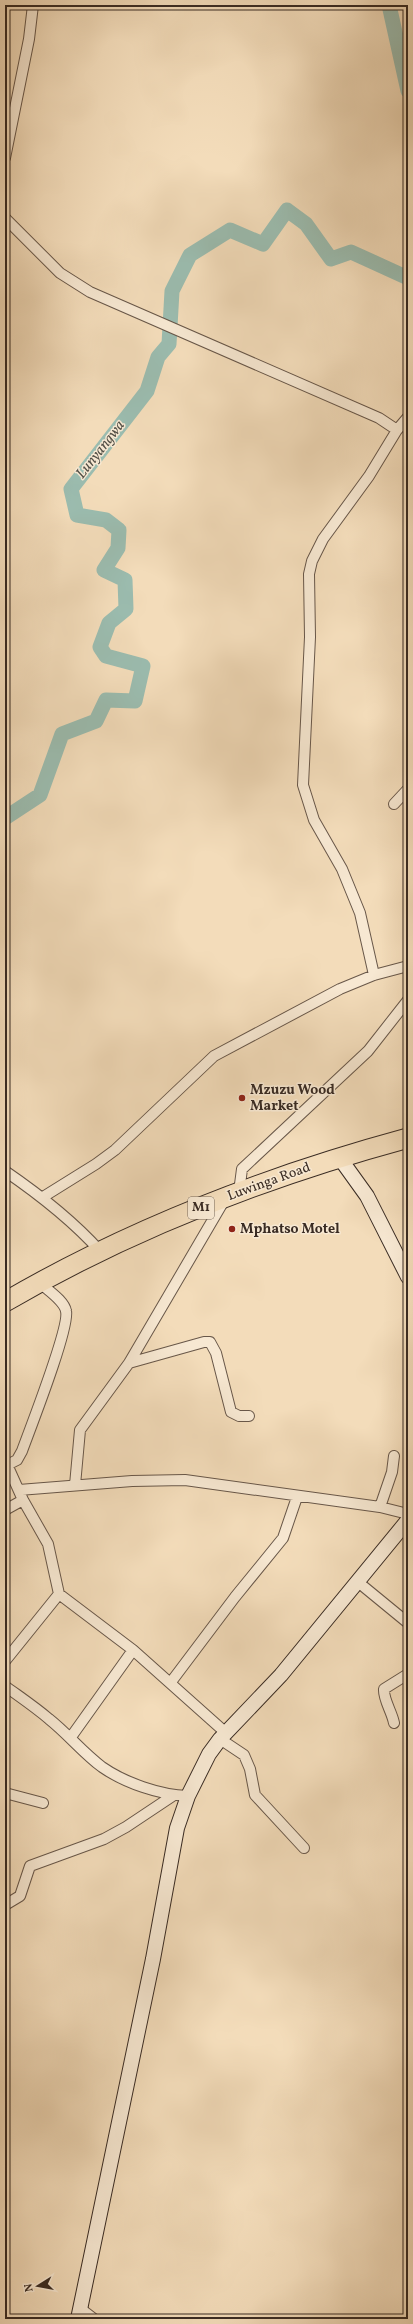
<svg xmlns="http://www.w3.org/2000/svg" width="413" height="2324" font-family="Vollkorn,serif">
	<style>
		.lines { fill: none; stroke-linecap: round; stroke-linejoin: round }
		.river { stroke: #9bbcaf; stroke-width: 15 }
		.street-casing { stroke: #685749; stroke-width: 12 }
		.secondary-casing { stroke: #392b23; stroke-width: 16 }
		.highway-casing { stroke: #392b23; stroke-width: 21 }
		.street { stroke: #f7e8d2; stroke-width: 10 }
		.secondary { stroke: #f7e8d2; stroke-width: 14 }
		.highway { stroke: #f3dcba; stroke-width: 19 }
		.poi-dot { fill: #8f2418; stroke: #f7e8d2; stroke-width: 1.5 }
		.labels { text-anchor: middle; dominant-baseline: central; stroke-width: 3; stroke-linejoin: round; paint-order: stroke }
		.shield { fill: #f7e8d2; stroke: #726458; stroke-width: 1 }
		.shield-label { font-size: 13px; font-weight: bold; fill: #392b23 }
		.poi-label { font-size: 14px; font-weight: bold; fill: #392b23; stroke: #f7e8d2; text-anchor: start }
		.street-label { font-size: 14px; fill: #392b23; stroke: #f7e8d2 }
		.water-label { font-size: 15px; font-style: italic; fill: #524f46; stroke: #f7e8d2 }
	</style>
	<rect width="100%" height="100%" fill="#f3dcba"/>
	<filter id="stains"><feTurbulence type="fractalNoise" baseFrequency=".005" numOctaves="4"/><feColorMatrix values="0 0 0 0 .2 0 0 0 0 .09 0 0 0 0 .02 0 0 0 .5 -.17"/></filter>
	<radialGradient id="worn" r=".72"><stop offset=".6" stop-color="#630" stop-opacity="0"/><stop offset="1" stop-color="#630" stop-opacity=".3"/></radialGradient>
	<g class="lines">
		<!-- river -->
		<path class="river" d="M 389,5 L 408,91
			M 5,818 L 40,795 L 62,734 L 96,721 L 106,700 L 135,701 L 143,666 L 106,656 L 100,647 L 109,623 L 126,609 L 125,580 L 104,570 L 118,548 L 119,530 L 106,520 L 77,515 L 71,489 L 147,391 L 158,357 L 169,344 L 172,291 L 190,255 L 230,230 L 263,244 L 287,210 L 306,224 L 331,259 L 351,252 L 408,278"/>
		<!-- street casing -->
		<g class="street-casing">
			<path id="street" d="M 5,158 L 29,39 L 33,5
				M 5,218 L 60,273 L 90,292 L 379,418 L 397,430 L 369,476 L 323,539 L 312,561 L 309,574 L 310,637 L 303,785 L 314,820 L 342,869 L 360,913 L 374,975
				M 397,430 L 408,417
				M 394,804 L 408,789
				M 5,1171 C 40,1195 72,1220 100,1251
				M 239,1192 L 242,1169 L 368,1051 L 408,1000
				M 43,1197 L 96,1164 L 115,1150 L 214,1056 L 340,989 L 374,975 L 408,966
				M 129,1363 L 204,1342 L 210,1342 L 216,1353 L 231,1412 L 239,1416 L 249,1416
				M 5,1460 L 23,1500 L 48,1544 L 59,1594 L 5,1661
				M 9,1464 L 17,1460 L 22,1451 C 30,1429 70,1327 66,1311 C 64,1300 47,1290 39,1282
				M 75,1485 L 80,1430 L 129,1363 L 225,1199
				M 19,1490 L 132,1481 L 185,1480 L 380,1507 L 408,1514
				M 380,1507 L 392,1472 L 394,1456
				M 5,1510 L 23,1500
				M 358,1582 L 408,1623
				M 59,1594 L 133,1650 L 226,1733
				M 171,1682 L 235,1597 L 283,1538 L 297,1497
				M 5,1686 C 20,1697 35,1707 49,1719 C 68,1734 83,1753 102,1767 C 125,1783 160,1795 188,1796
				M 394,1723 C 392,1712 383,1699 384,1689 L 408,1674
				M 71,1737 L 133,1650
				M 220,1739 L 244,1755 L 250,1769 L 255,1795 L 304,1848
				M 5,1793 L 43,1803
				M 5,1905 L 20,1896 L 30,1866 L 104,1839 L 126,1827 L 174,1795
				M 81,2309 L 94,2319"/>
		</g>
		<!-- secondary casing -->
		<g class="secondary-casing">
			<path id="secondary" d="M 339,1157 L 367,1196 L 408,1277
				M 78,2319 L 153,1959 L 177,1828 L 188,1796 L 209,1754 L 220,1739 L 281,1675 L 408,1520"/>
		</g>
		<!-- highway casing -->
		<g class="highway-casing">
			<path id="highway" d="M 5,1302 C 130,1229 268,1176 408,1138"/>
		</g>
		<!-- street -->
		<use href="#street" class="street"/>
		<!-- secondary -->
		<use href="#secondary" class="secondary"/>
		<!-- highway -->
		<use href="#highway" class="highway"/>
	</g>
	<!-- markers -->
	<g class="poi-dot">
		<circle cx="242" cy="1098" r="4"/>
		<circle cx="232" cy="1229" r="4"/>
	</g>
	<g class="labels">
		<!-- shield labels -->
		<rect class="shield" x="188" y="1197" width="26" height="22" rx="3"/>
		<g class="shield-label">
			<text x="201" y="1208">M1</text>
		</g>
		<!-- poi labels -->
		<g class="poi-label">
			<text x="250" y="1090">Mzuzu Wood<tspan x="250" dy="16">Market</tspan></text>
			<text x="240" y="1229">Mphatso Motel</text>
		</g>
		<!-- street labels -->
		<g class="street-label">
			<text transform="translate(269 1182) rotate(-20)">Luwinga Road</text>
		</g>
		<!-- water labels -->
		<g class="water-label">
			<text transform="translate(101 450) rotate(-52)">Lunyangwa</text>
		</g>
	</g>
	<!-- margin -->
	<rect width="413" height="2324" fill="none" stroke="#f3dcba" stroke-width="20"/>
	<rect x="6" y="6" width="401" height="2312" fill="none" stroke="#392b23" stroke-width="2"/>
	<rect x="10" y="10" width="393" height="2304" fill="none" stroke="#392b23"/>
	<!-- north arrow -->
	<g transform="translate(38 2286) rotate(259)" stroke="#f7e8d2" stroke-width="3" paint-order="stroke">
	<path d="M0-3L7 15L0 10L-7 15Z" fill="#392b23"/>
	<text y="-6" font-size="11" font-weight="bold" text-anchor="middle" fill="#392b23">N</text>
	</g>
	<rect width="100%" height="100%" filter="url(#stains)"/>
	<rect width="100%" height="100%" fill="url(#worn)"/>
</svg>
